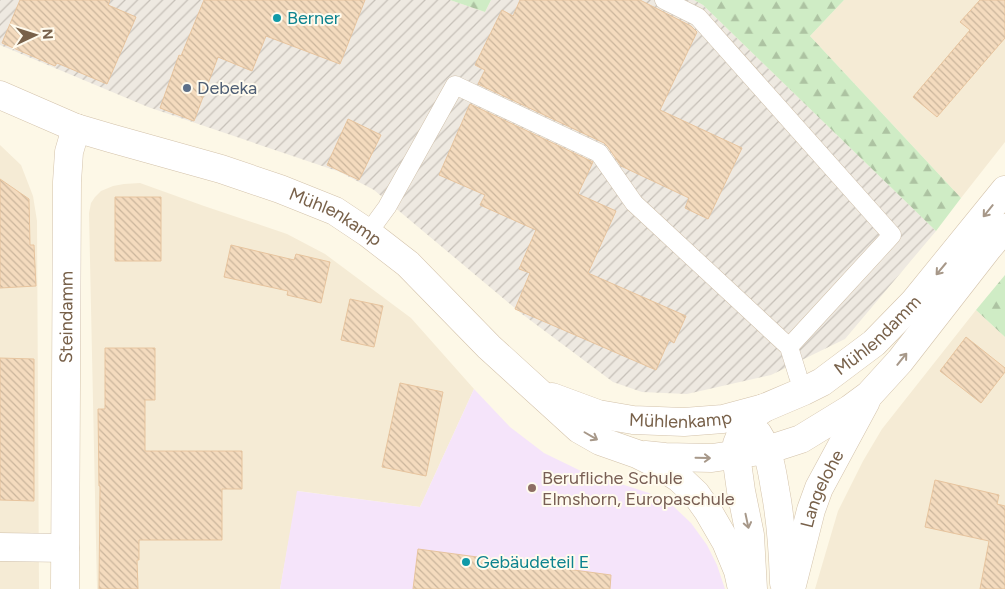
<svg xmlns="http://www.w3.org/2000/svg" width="1005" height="589" font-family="Figtree,sans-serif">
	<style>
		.residential { fill: #f5ebd5 }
		.industrial { fill: url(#industrial-furrows) }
		.education { fill: #f5e4fa }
		.forest { fill: url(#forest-firs) }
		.building { fill: url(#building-back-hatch); stroke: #e7c49e }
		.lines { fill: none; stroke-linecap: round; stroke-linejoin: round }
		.lane-casing { stroke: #d0c1ac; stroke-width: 19 }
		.street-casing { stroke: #d0c1ac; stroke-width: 29 }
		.secondary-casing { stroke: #d3c2aa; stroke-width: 29 }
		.lane { stroke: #fff; stroke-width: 18 }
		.street { stroke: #fff; stroke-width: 28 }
		.secondary { stroke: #fff; stroke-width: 28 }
		.oneway { stroke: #a79889 }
		.culture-dot { fill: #0f9aa8; stroke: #fffbee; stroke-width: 2 }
		.service-dot { fill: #5c6f8a; stroke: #fffbee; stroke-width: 2 }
		.education-dot { fill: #8d6e63; stroke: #fffbee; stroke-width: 2 }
		.labels { text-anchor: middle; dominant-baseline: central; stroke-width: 4; stroke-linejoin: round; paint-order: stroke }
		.culture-label { font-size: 18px; fill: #0d838f; stroke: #fffbee; text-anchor: start }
		.service-label { font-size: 18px; fill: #4e5e75; stroke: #fffbee; text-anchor: start }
		.street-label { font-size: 18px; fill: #78614a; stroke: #fffbee }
		.education-label { font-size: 18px; fill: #785e54; stroke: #fffbee; text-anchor: start }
	</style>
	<defs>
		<pattern id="industrial-furrows" width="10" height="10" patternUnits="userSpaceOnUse" patternTransform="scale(1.25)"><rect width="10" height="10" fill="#eee9e1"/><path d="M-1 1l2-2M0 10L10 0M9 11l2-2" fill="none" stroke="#c6c0b8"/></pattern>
		<pattern id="forest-firs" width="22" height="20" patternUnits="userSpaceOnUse" patternTransform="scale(1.25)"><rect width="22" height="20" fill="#cfecc5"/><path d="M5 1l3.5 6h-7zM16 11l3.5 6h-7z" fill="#adc3a2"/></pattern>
		<pattern id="building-back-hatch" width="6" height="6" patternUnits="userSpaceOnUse" patternTransform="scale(1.25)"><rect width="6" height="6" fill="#f4dbbe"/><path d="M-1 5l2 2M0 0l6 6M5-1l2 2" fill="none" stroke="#cab59c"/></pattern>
	</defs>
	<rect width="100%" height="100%" fill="#fdf8e7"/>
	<!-- residential -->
	<path class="residential" d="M 844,0 L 1005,0 L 1005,142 L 961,198 L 810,36 Z
		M 0,145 L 21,165 L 33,196 L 37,221 L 39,589 L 0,589 Z
		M 140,183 L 204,206 L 287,234 L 325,254 L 411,318 L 474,389 L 420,507 L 298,491 L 280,589 L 97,589 L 89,213 L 91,203 L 95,197 L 101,191 L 113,186 L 124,184 Z
		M 976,310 L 1005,337 L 1005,589 L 815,589 L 838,511 L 863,461 L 882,429 Z"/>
	<!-- industrial -->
	<path class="industrial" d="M 0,0 L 450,0 L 485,12 L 491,0 L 694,0 L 703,5 L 936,231 L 845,339 L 771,375 L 687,394 L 642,392 L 613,382 L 522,314 L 374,190 L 340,172 L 148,107 L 0,45 Z"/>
	<!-- education -->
	<path class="education" d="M 474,389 L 510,427 L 544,453 L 581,471 L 649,493 L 673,506 L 691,523 L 707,545 L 717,565 L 725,589 L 280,589 L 297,491 L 420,507 Z"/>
	<!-- forest -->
	<path class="forest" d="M 450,0 L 491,0 L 485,12 Z
		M 694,0 L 844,0 L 810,36 L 961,198 L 936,231 L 703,5 Z
		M 1005,275 L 1005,337 L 976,310 Z"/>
	<!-- building -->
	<path class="building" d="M 20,0 L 110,0 L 108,5 L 136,17 L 107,84 L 57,63 L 55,66 L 2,43 Z
		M 204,0 L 365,0 L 340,64 L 266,36 L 252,71 L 218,57 L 194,121 L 160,108 L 179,55 L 181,56 Z
		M 520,0 L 640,0 L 691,26 L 697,32 L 660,110 L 742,148 L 708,219 L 685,208 L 689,198 L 621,166 L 608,147 L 604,143 L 478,84 L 485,70 L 475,65 L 502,10 L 513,16 Z
		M 980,0 L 1005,0 L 1005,38 L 937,117 L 913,97 L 970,30 L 960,22 Z
		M 470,104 L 593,162 L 578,194 L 616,211 L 588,273 L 686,316 L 674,343 L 669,340 L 656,370 L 515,309 L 530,273 L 519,269 L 536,230 L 480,205 L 485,195 L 439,175 Z
		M 348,119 L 381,135 L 359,180 L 327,165 Z
		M 0,179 L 29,199 L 30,245 L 34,245 L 36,286 L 0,288 Z
		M 115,197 L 161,197 L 161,261 L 115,261 Z
		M 231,245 L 294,260 L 296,254 L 330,262 L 321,303 L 287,295 L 288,291 L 224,277 Z
		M 350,299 L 383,306 L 374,347 L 341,340 Z
		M 966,337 L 1005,368 L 1005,372 L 981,403 L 940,371 Z
		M 105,348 L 155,348 L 155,400 L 145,400 L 145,451 L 242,451 L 242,489 L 222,489 L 222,540 L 139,540 L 139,560 L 137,560 L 138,589 L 99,589 L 100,486 L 99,486 L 98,409 L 105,409 Z
		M 0,358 L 34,359 L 34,501 L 0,500 Z
		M 400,383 L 443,392 L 426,476 L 382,467 Z
		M 935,480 L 999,495 L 997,504 L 1005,506 L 1005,589 L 980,589 L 989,541 L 925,527 Z
		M 418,549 L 611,575 L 610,589 L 413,589 Z"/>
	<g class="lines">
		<!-- lane casing -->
		<g class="lane-casing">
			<path id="lane" d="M 664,0 L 698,17 L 892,235 L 789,347 L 798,376 L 804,391
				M 368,233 L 387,207 L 455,85 L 599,153 L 634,203 L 789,347"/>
		</g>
		<!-- street casing -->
		<g class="street-casing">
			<path id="street" d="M 0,547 L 65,548"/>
		</g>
		<!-- secondary casing -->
		<g class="secondary-casing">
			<g id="secondary">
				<path id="s1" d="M 0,95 L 76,128 L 110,138 L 221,169 L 280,189 L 335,211 L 368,233 L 408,264 L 489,347 L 579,429 L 600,441 L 637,454 L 659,465 L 679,478 L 696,494 L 708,511 L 726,542 L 738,571 L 742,589"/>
				<path id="s2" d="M 552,397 L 598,414 L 633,420 L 684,422 L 723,419 L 764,408"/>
				<path d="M 758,434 C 769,451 772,470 775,489 C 781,520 783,551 784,583"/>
				<path d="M 645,455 L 665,457 L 712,458 L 767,450 L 801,439 L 850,409 L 869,395 L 900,361 L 988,248 L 1005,228"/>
				<path id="s3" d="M 65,589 L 67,182 L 69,152 L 76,128"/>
				<path id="s4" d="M 753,589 L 750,535 L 741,491 L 736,455 L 737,444 L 741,434 L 751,417 L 764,408 L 804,391 L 822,382 L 874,343 L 914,302 L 1005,190"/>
				<path id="s5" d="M 791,589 L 811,510 L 819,488 L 866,401"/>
			</g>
		</g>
		<!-- lane -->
		<use href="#lane" class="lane"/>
		<!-- street -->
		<use href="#street" class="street"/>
		<!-- secondary -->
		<use href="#secondary" class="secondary"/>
	</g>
	<!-- one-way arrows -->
	<defs><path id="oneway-shaft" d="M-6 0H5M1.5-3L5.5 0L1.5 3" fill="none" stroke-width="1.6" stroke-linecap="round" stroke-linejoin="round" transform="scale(1.25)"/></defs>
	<g class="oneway">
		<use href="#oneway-shaft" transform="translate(988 211) rotate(129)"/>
		<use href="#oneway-shaft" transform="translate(941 269) rotate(130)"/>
		<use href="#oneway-shaft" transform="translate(902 359) rotate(-51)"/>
		<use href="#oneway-shaft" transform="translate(591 436) rotate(30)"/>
		<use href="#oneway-shaft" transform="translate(703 458) rotate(1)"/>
		<use href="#oneway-shaft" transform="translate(747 521) rotate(78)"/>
	</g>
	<!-- markers -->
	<g class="culture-dot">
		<circle cx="277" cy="18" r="5"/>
		<circle cx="466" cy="562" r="5"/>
	</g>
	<circle class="service-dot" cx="187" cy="88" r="5"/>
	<circle class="education-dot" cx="532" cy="488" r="5"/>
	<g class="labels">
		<!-- culture labels -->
		<g class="culture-label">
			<text x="287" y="18">Berner</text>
			<text x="476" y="562">Gebäudeteil E</text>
		</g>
		<!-- service labels -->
		<g class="service-label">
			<text x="197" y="88">Debeka</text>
		</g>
		<!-- street labels -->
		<g class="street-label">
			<text stroke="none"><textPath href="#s1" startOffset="358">Mühlenkamp</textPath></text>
			<text stroke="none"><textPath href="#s3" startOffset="272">Steindamm</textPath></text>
			<text stroke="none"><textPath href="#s4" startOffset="329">Mühlendamm</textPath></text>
			<text stroke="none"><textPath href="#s2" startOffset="132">Mühlenkamp</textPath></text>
			<text stroke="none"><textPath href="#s5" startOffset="105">Langelohe</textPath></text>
		</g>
		<!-- education labels -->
		<g class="education-label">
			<text x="542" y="478">Berufliche Schule<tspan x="542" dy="21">Elmshorn, Europaschule</tspan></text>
		</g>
	</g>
	<!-- north arrow -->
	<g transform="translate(35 35) rotate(86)" stroke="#fffbee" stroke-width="4" paint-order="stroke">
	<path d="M0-4L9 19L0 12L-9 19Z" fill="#78614a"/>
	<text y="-8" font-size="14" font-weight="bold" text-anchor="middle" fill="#78614a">N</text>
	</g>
</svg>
